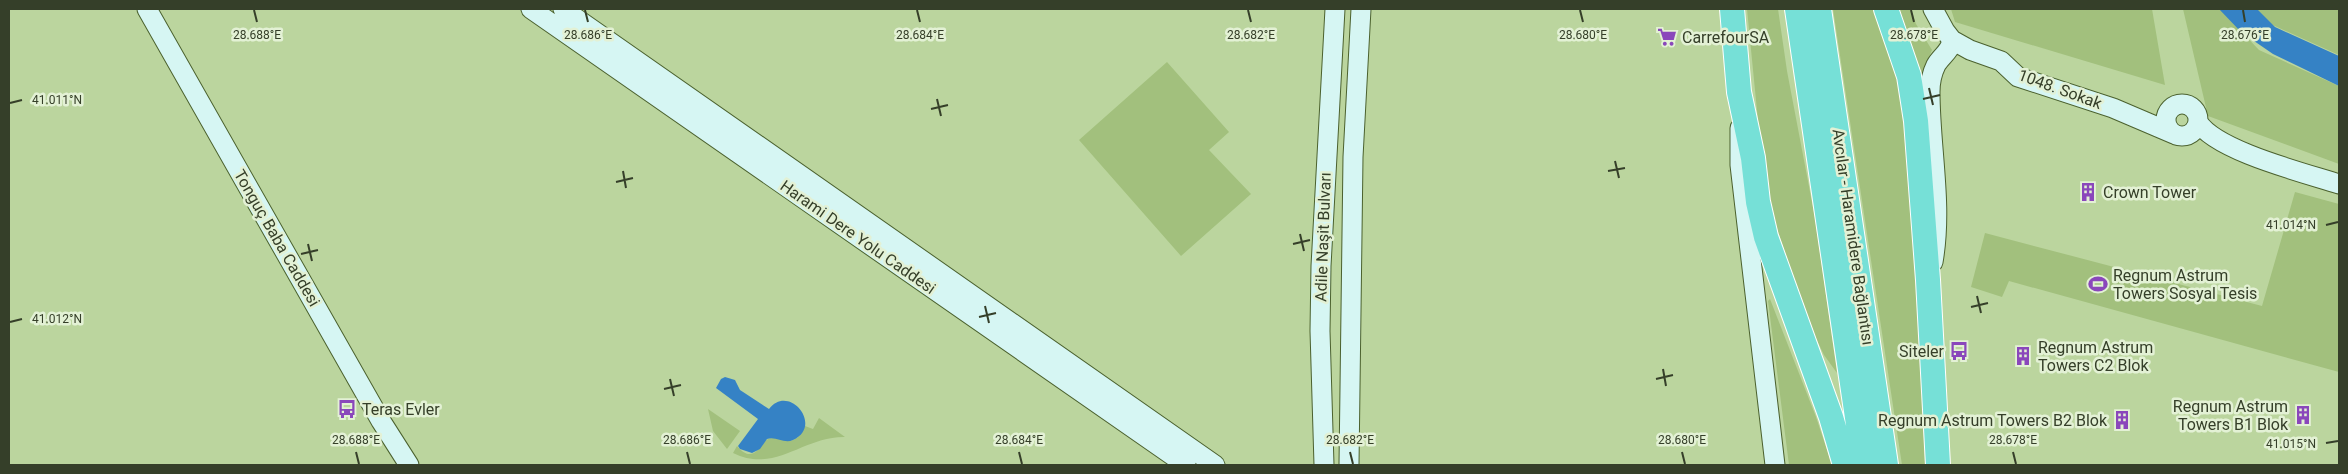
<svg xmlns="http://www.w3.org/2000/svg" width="2348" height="474" font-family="Roboto,sans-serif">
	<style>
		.green { fill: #a2c07d }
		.water { fill: #3582c5 }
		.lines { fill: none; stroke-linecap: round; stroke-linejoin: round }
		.secondary-casing { stroke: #4b612e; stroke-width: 21 }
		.highway-casing { stroke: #fff; stroke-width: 26 }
		.secondary { stroke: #d6f6f3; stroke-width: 19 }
		.highway { stroke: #76e0d7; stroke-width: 24 }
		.ticks { fill: none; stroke: #353f29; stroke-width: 2 }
		.labels { text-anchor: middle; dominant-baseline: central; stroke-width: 5; stroke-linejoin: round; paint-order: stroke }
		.poi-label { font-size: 16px; fill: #353f29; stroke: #e3f1d5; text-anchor: start }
		.street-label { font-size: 16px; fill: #353f29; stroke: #e3f1d5 }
		.ticks-label { font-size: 12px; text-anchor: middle; fill: #353f29; stroke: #e3f1d5; stroke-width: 5; stroke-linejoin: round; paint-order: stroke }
	</style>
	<rect width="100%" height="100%" fill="#bbd59e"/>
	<!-- green -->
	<path class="green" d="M 1747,9 L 1778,9 L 1787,71 L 1815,218 L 1837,373 L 1824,355 L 1808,322 L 1770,207 L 1762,161 Z
		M 1833,9 L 1877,9 L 1896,60 L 1906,125 L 1921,368 L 1925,465 L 1902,465 Z
		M 1895,9 L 1911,9 L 1916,24 L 1932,50 L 1925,67 L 1921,92 Z
		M 1951,9 L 2152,9 L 2165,85 L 1955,22 Z
		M 2183,9 L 2220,9 L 2259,50 L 2339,86 L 2339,164 L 2208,116 Z
		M 2255,9 L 2339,9 L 2339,55 L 2266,22 Z
		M 1167,62 L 1229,132 L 1209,150 L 1251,194 L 1181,256 L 1079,140 Z
		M 2295,192 L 2339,204 L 2339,372 L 2009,281 L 2002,297 L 1971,287 L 1985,233 L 2262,306 Z
		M 1770,299 L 1816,417 L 1832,465 L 1789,465 L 1768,301 Z
		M 708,409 L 740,431 L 727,449 L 713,431 Z
		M 819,418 L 845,437 C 803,436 776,474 733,453 L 737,446 C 754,466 760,443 768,439 C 781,433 793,453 805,426 L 813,429 Z"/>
	<!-- water -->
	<path class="water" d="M 2219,9 L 2257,9 L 2275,27 L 2339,56 L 2339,86 L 2273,54 L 2241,32 Z
		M 725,377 L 735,380 L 740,390 L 769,409 C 789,383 824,426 793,440 C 784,444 776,436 767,439 L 760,449 L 752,453 L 740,449 L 738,446 L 758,419 L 716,388 L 721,379 Z"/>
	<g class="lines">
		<!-- secondary casing -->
		<g class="secondary-casing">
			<path id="secondary" d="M 147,9 L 381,421 L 409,465
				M 531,9 L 1186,465
				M 563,9 L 1215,465
				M 1933,9 L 1945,31 L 1952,40 L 1970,50 L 2001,61 L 2018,77 L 2113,108 L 2174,134
				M2166 120a16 16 0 1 1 32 0a16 16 0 1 1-32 0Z
				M 2198,122 C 2216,151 2305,173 2339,184
				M 1740,128 L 1740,165 L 1775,465
				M 1933,262 C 1943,205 1930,148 1930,92 C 1930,83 1932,73 1936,65 C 1941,56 1951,51 1952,40
				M 1324,465 L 1320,331 L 1321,266 L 1335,9
				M 1349,465 L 1353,157 L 1361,9"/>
		</g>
		<!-- highway casing -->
		<g class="highway-casing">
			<path id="highway" d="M 1732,9 L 1739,92 L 1753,158 L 1758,202 L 1766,237 L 1831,417 L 1845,465
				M 1797,9 L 1864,465
				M 1819,9 L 1886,465
				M 1886,9 L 1909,76 L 1916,121 L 1928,280 L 1938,465"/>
		</g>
		<!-- secondary -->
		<use href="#secondary" class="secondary"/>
		<!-- highway -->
		<use href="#highway" class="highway"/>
	</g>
	<!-- ticks -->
	<path class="ticks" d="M 254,10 L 257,22M 585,10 L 588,22M 917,10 L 920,22M 1248,10 L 1251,22M 1580,10 L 1583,22M 1911,10 L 1914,22M 2243,10 L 2245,22M 1929,88 L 1933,105M 937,99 L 941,116M 1923,99 L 1940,95M 10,103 L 22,100M 931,109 L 948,105M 1615,161 L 1619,178M 623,171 L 626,188M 1608,171 L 1625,168M 616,182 L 633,178M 2326,225 L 2338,222M 1300,234 L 1304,251M 308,244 L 312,261M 1293,244 L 1310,240M 301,254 L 318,250M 1977,296 L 1981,313M 985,306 L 989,323M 1971,307 L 1988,303M 979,317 L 996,313M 10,322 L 22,319M 1663,369 L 1666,386M 670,379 L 674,396M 1656,379 L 1673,375M 664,389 L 681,385M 2326,443 L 2338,441M 356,452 L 359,464M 687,452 L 690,464M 1019,452 L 1022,464M 1350,452 L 1353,464M 1682,452 L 1685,464M 2013,452 L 2016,464"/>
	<!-- icons -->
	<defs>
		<g id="supermarket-bare" transform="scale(1.5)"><path d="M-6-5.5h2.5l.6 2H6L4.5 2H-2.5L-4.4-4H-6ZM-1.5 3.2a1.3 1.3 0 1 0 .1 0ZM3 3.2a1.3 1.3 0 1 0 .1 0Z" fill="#8a47bb" stroke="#e3f1d5" stroke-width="2.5" paint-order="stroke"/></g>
		<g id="building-bare" transform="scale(1.5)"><path d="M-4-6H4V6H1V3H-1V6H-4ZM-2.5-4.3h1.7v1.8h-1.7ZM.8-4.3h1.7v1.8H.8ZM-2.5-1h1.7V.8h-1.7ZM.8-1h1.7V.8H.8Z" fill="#8a47bb" stroke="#e3f1d5" stroke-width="2.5" paint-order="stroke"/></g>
		<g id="stadium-bare" transform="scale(1.5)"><path d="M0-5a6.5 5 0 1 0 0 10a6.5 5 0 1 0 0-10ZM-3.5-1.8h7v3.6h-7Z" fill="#8a47bb" stroke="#e3f1d5" stroke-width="2.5" paint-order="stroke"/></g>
		<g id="bus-bare" transform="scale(1.5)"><path d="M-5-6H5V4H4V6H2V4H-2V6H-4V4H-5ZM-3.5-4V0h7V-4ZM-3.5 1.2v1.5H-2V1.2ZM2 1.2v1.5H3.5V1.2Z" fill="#8a47bb" stroke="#e3f1d5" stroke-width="2.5" paint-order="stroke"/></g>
	</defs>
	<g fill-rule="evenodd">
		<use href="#supermarket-bare" x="1667" y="37"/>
		<use href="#building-bare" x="2088" y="192"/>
		<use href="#stadium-bare" x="2098" y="284"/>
		<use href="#bus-bare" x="1959" y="351"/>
		<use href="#building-bare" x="2023" y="356"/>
		<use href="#bus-bare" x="347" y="409"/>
		<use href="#building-bare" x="2303" y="415"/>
		<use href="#building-bare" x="2122" y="420"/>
	</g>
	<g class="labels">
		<!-- poi labels -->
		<g class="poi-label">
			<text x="1682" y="37">CarrefourSA</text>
			<text x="2103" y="192">Crown Tower</text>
			<text x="2113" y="275">Regnum Astrum<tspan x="2113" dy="18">Towers Sosyal Tesis</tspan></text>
			<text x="2038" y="347">Regnum Astrum<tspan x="2038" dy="18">Towers C2 Blok</tspan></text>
			<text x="1944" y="351" text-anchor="end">Siteler</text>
			<text x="2288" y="406" text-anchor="end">Regnum Astrum<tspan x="2288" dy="18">Towers B1 Blok</tspan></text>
			<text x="362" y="409">Teras Evler</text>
			<text x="2107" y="420" text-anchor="end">Regnum Astrum Towers B2 Blok</text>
		</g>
		<!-- street labels -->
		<g class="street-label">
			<text transform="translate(2060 89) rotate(20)">1048. Sokak</text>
			<text transform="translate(858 237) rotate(35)">Harami Dere Yolu Caddesi</text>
			<text transform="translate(1323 237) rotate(-88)">Adile Naşit Bulvarı</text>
			<text transform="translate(1853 237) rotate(82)">Avcılar - Haramidere Bağlantısı</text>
			<text transform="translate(277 238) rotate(60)">Tonguç Baba Caddesi</text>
		</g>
	</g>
	<g class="ticks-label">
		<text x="257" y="39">28.688°E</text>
		<text x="588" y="39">28.686°E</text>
		<text x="920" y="39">28.684°E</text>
		<text x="1251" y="39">28.682°E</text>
		<text x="1583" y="39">28.680°E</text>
		<text x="1914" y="39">28.678°E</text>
		<text x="2245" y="39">28.676°E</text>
		<text x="57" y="104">41.011°N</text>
		<text x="2291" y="229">41.014°N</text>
		<text x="57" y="323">41.012°N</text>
		<text x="356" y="444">28.688°E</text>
		<text x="687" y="444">28.686°E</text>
		<text x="1019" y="444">28.684°E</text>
		<text x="1350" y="444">28.682°E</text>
		<text x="1682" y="444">28.680°E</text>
		<text x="2013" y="444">28.678°E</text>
		<text x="2291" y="448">41.015°N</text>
	</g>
	<!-- border -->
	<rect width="2348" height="474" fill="none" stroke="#353f29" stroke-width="20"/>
</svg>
